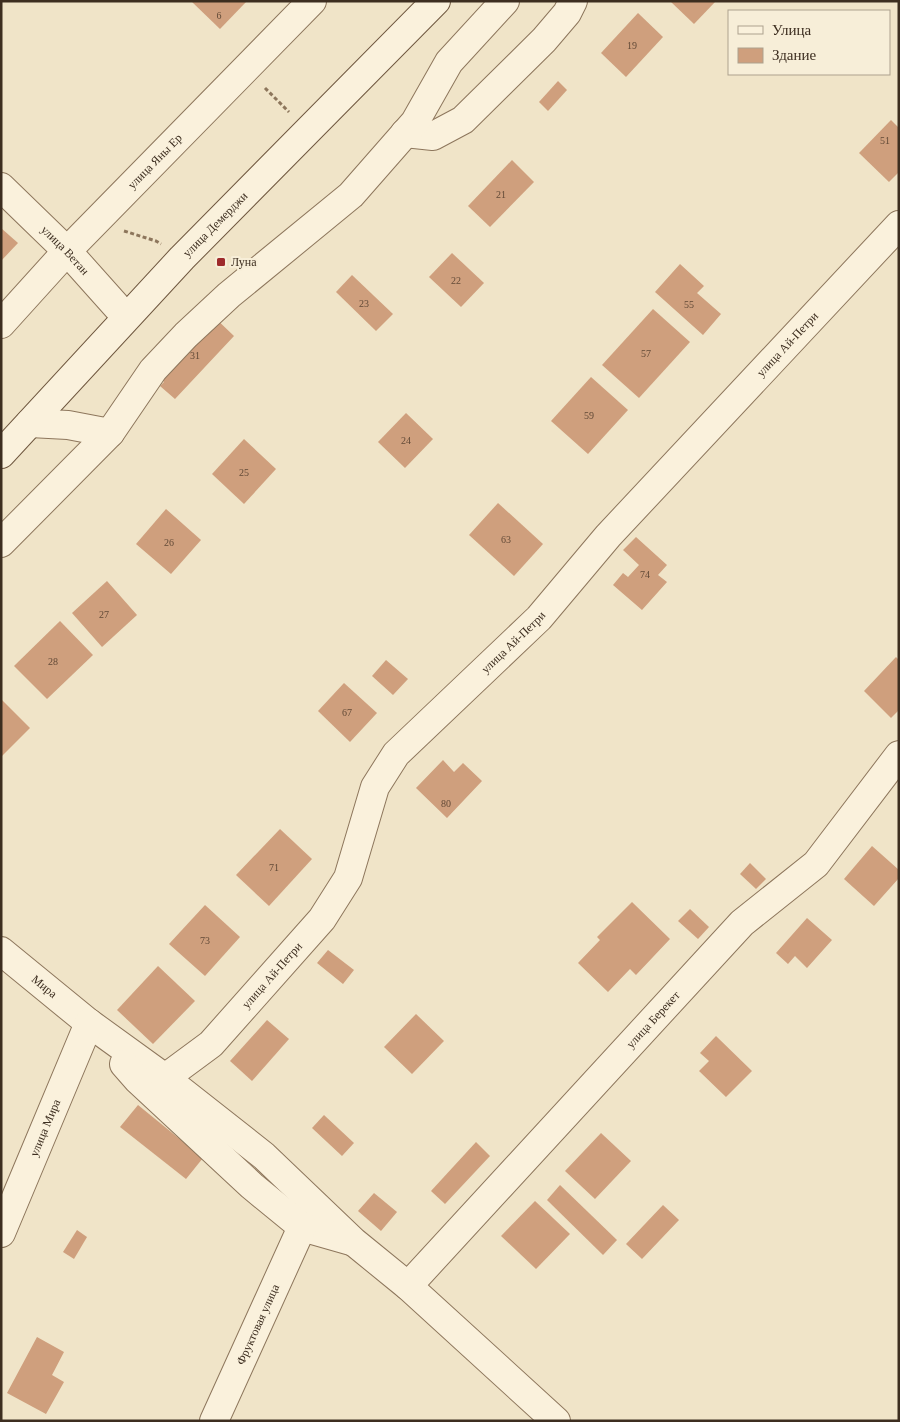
<svg xmlns="http://www.w3.org/2000/svg" width="900" height="1422" viewBox="0 0 900 1422" font-family="'Times New Roman',serif">
	<rect width="100%" height="100%" fill="#f0e4c8"/>
	<!-- building -->
	<g fill="#cf9f7d">
		<polygon points="191,1 247,1 220,29"/>
		<polygon points="670,1 716,1 694,24"/>
		<polygon points="638,13 663,37 626,77 601,53"/>
		<polygon points="558,81 567,90 548,111 539,102"/>
		<polygon points="891,120 899,128 899,172 889,182 859,153"/>
		<polygon points="512,160 534,182 490,227 468,206"/>
		<polygon points="1,228 18,243 1,261"/>
		<polygon points="452,253 484,283 461,307 429,277"/>
		<polygon points="680,264 704,286 697,293 721,314 703,335 655,292"/>
		<polygon points="352,275 393,314 376,331 336,292"/>
		<polygon points="653,309 690,342 639,398 602,365"/>
		<polygon points="211,314 234,336 175,399 160,386 164,382 156,374"/>
		<polygon points="591,377 628,410 588,454 551,421"/>
		<polygon points="406,413 433,439 405,468 378,442"/>
		<polygon points="244,439 276,469 244,504 212,474"/>
		<polygon points="498,503 543,544 514,576 469,535"/>
		<polygon points="166,509 201,540 171,574 136,544"/>
		<polygon points="636,537 667,565 658,575 667,582 642,610 613,585 623,573 628,577 639,565 623,550"/>
		<polygon points="107,581 137,615 102,647 72,613"/>
		<polygon points="60,621 93,655 47,699 14,666"/>
		<polygon points="896,657 899,660 899,710 891,718 864,691"/>
		<polygon points="386,660 408,679 393,695 372,676"/>
		<polygon points="344,683 377,713 350,742 318,711"/>
		<polygon points="1,699 30,728 1,757"/>
		<polygon points="443,760 454,772 463,763 482,781 447,818 416,788"/>
		<polygon points="280,829 312,859 269,906 236,875"/>
		<polygon points="872,846 899,870 899,878 874,906 844,879"/>
		<polygon points="750,863 766,879 756,889 740,874"/>
		<polygon points="632,902 670,939 636,975 630,969 608,992 578,963 600,940 597,937"/>
		<polygon points="205,905 240,937 205,976 169,944"/>
		<polygon points="690,909 709,927 698,939 678,921"/>
		<polygon points="807,918 832,940 807,968 795,956 788,964 776,953"/>
		<polygon points="328,950 354,970 343,984 317,963"/>
		<polygon points="158,966 195,1001 153,1044 117,1010"/>
		<polygon points="416,1014 444,1041 412,1074 384,1047"/>
		<polygon points="267,1020 289,1039 252,1081 230,1061"/>
		<polygon points="716,1036 752,1071 726,1097 699,1071 709,1061 700,1053"/>
		<polygon points="138,1105 203,1158 186,1179 120,1127"/>
		<polygon points="324,1115 354,1143 342,1156 312,1128"/>
		<polygon points="601,1133 631,1161 595,1199 565,1171"/>
		<polygon points="476,1142 490,1156 445,1204 431,1191"/>
		<polygon points="560,1185 617,1240 603,1255 547,1200"/>
		<polygon points="374,1193 397,1212 381,1231 358,1211"/>
		<polygon points="535,1201 570,1234 536,1269 501,1236"/>
		<polygon points="663,1205 679,1220 642,1259 626,1244"/>
		<polygon points="77,1230 87,1237 74,1259 63,1252"/>
		<polygon points="37,1337 64,1352 52,1375 64,1382 46,1414 7,1393"/>
	</g>
	<g fill="none" stroke-linecap="round" stroke-linejoin="round">
		<!-- street casing -->
		<g stroke="#8d765c" stroke-width="30">
			<g id="street">
				<polyline points="405,133 433,136 463,120 544,40 567,13 573,1"/>
				<path id="s1" d="M1,187L67,251L126,317"/>
				<path id="s2" d="M1,324L67,251L312,1"/>
				<polyline points="30,423 68,425 110,433"/>
				<polyline points="1,543 110,433 153,370 186,335 229,295 351,195 415,122 449,62 505,1"/>
				<path id="s3" d="M1,951L89,1023L165,1078L264,1156L354,1242L408,1286L556,1421"/>
				<polyline points="124,1064 138,1080 252,1186 302,1227 351,1241"/>
				<path id="s4" d="M165,1078L211,1044L322,919L348,878L375,787L396,754L539,618L608,536L899,225"/>
				<path id="s5" d="M1,1233L89,1023"/>
				<path id="s6" d="M408,1286L742,923L816,864L899,755"/>
				<path id="s7" d="M214,1421L302,1227"/>
			</g>
		</g>
		<!-- secondary casing -->
		<g stroke="#6f573f" stroke-width="30">
			<g id="secondary">
				<path id="s8" d="M1,454L182,258L436,1"/>
			</g>
		</g>
		<!-- path -->
		<g stroke="#8d765c" stroke-width="3" stroke-dasharray="4 2.5" stroke-linecap="butt">
			<polyline points="265,88 289,112"/>
			<polyline points="124,231 156,241 161,244"/>
		</g>
		<!-- street -->
		<use href="#street" stroke="#faf1dc" stroke-width="28"/>
		<!-- secondary -->
		<use href="#secondary" stroke="#faf1dc" stroke-width="28"/>
	</g>
	<!-- markers -->
	<rect fill="#9e2a2b" stroke="#f7eed8" stroke-width="2" x="216" y="257" width="10" height="10" rx="2.5"/>
	<g text-anchor="middle" stroke-width="4" stroke-linejoin="round" paint-order="stroke">
		<!-- number labels -->
		<g font-size="10" fill="#624a37">
			<text x="219" y="19">6</text>
			<text x="632" y="49">19</text>
			<text x="885" y="144">51</text>
			<text x="501" y="198">21</text>
			<text x="456" y="284">22</text>
			<text x="364" y="307">23</text>
			<text x="689" y="308">55</text>
			<text x="646" y="357">57</text>
			<text x="195" y="359">31</text>
			<text x="589" y="419">59</text>
			<text x="406" y="444">24</text>
			<text x="244" y="476">25</text>
			<text x="506" y="543">63</text>
			<text x="169" y="546">26</text>
			<text x="645" y="578">74</text>
			<text x="104" y="618">27</text>
			<text x="53" y="665">28</text>
			<text x="347" y="716">67</text>
			<text x="446" y="807">80</text>
			<text x="274" y="871">71</text>
			<text x="205" y="944">73</text>
		</g>
		<!-- street labels -->
		<g font-size="12" fill="#3d2e20" stroke="#f7eed8">
			<text dy="4" stroke="none"><textPath href="#s2" startOffset="224">улица Яны Ер</textPath></text>
			<text dy="4" stroke="none"><textPath href="#s8" startOffset="314">улица Демерджи</textPath></text>
			<text dy="4" stroke="none"><textPath href="#s1" startOffset="90">улица Ветан</textPath></text>
			<text dy="4" stroke="none"><textPath href="#s4" startOffset="974">улица Ай-Петри</textPath></text>
			<text dy="4" stroke="none"><textPath href="#s4" startOffset="569">улица Ай-Петри</textPath></text>
			<text dy="4" stroke="none"><textPath href="#s4" startOffset="149">улица Ай-Петри</textPath></text>
			<text dy="4" stroke="none"><textPath href="#s3" startOffset="56">Мира</textPath></text>
			<text dy="4" stroke="none"><textPath href="#s6" startOffset="362">улица Берекет</textPath></text>
			<text dy="4" stroke="none"><textPath href="#s5" startOffset="114">улица Мира</textPath></text>
			<text dy="4" stroke="none"><textPath href="#s7" startOffset="106">Фруктовая улица</textPath></text>
		</g>
		<!-- poi labels -->
		<g font-size="12" fill="#3d2e20" stroke="#f7eed8" text-anchor="start">
			<text x="231" y="266">Луна</text>
		</g>
	</g>
	<!-- border -->
	<rect width="900" height="1422" fill="none" stroke="#3d2e20" stroke-width="5"/>
	<!-- legend -->
	<rect x="728" y="10" width="162" height="65" fill="#f7eed8" stroke="#ada18e"/>
	<rect x="738" y="26" width="25" height="8" fill="#faf1dc" stroke="#ada18e"/>
	<text x="772" y="35" font-size="15" fill="#3d2e20">Улица</text>
	<rect x="738" y="48" width="25" height="15" fill="#cf9f7d" stroke="#ada18e"/>
	<text x="772" y="60" font-size="15" fill="#3d2e20">Здание</text>
</svg>
